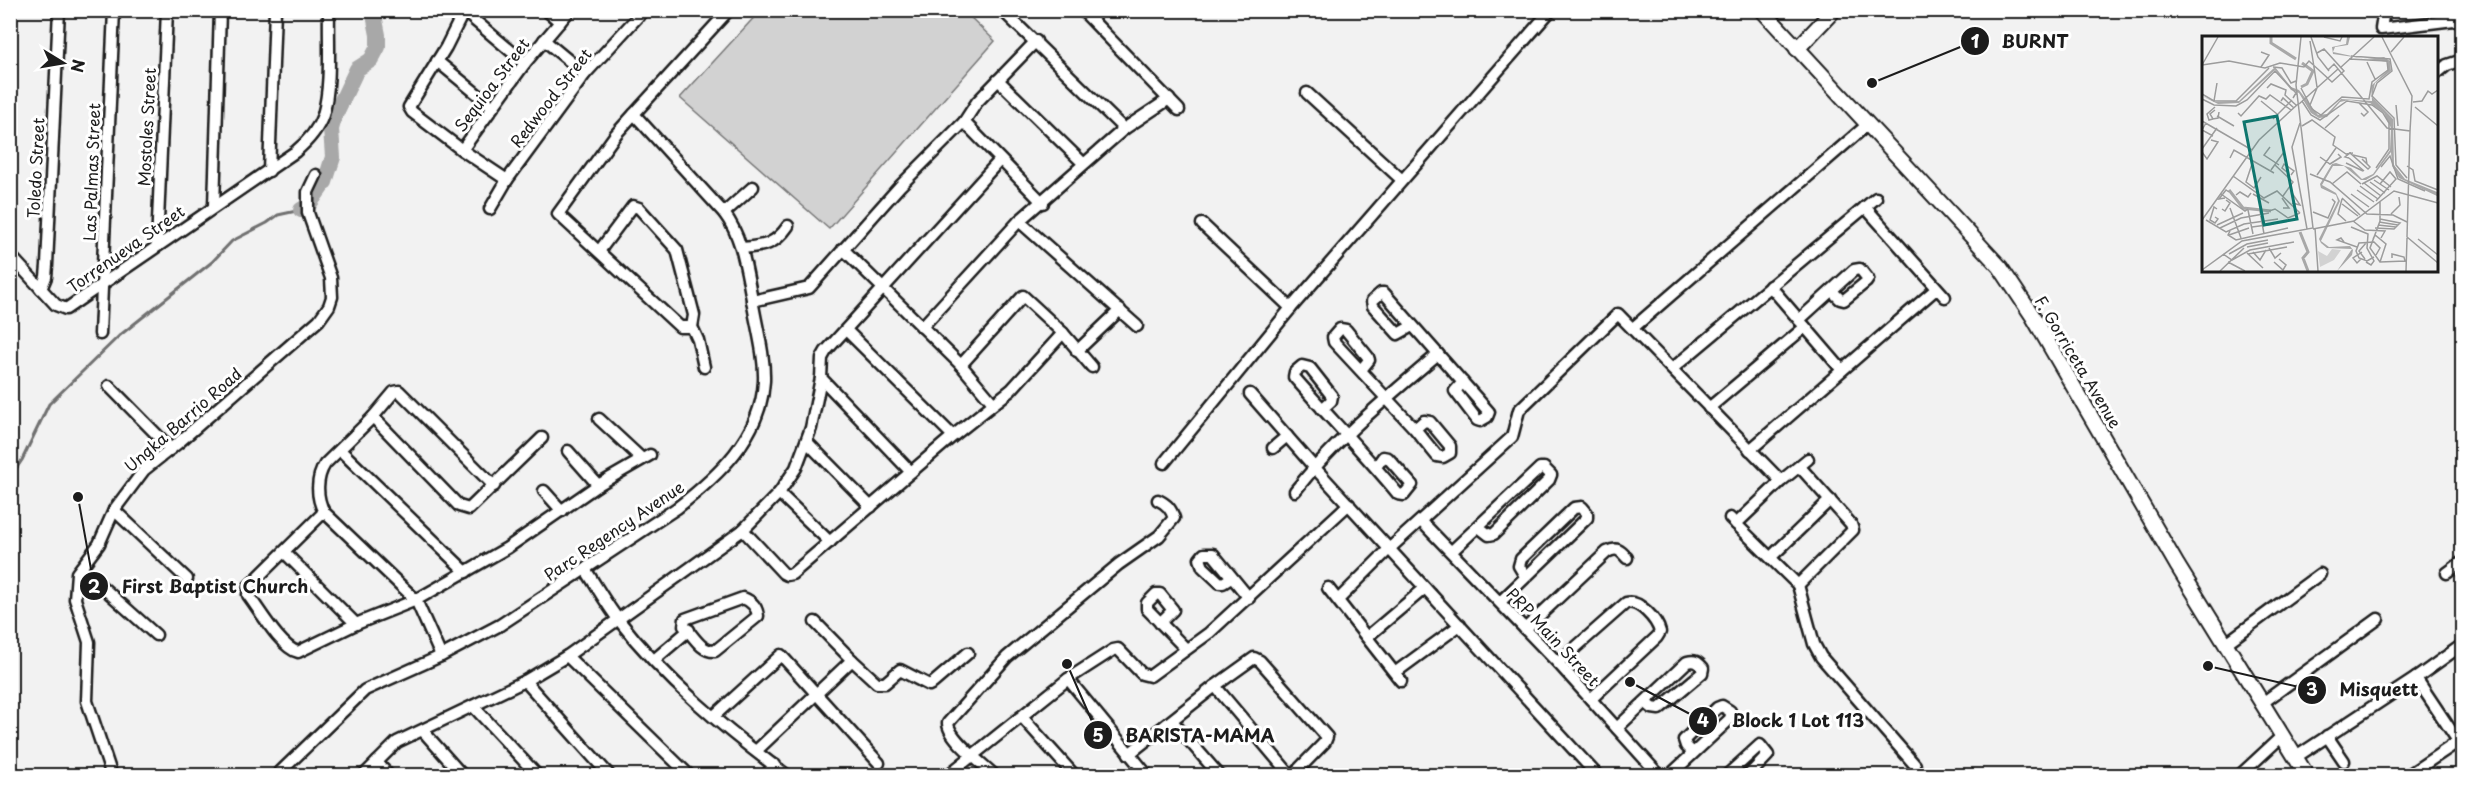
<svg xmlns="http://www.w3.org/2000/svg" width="2473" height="786" viewBox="0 0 2473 786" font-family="'Playpen Sans',sans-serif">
	<rect width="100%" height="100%" fill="#f2f2f2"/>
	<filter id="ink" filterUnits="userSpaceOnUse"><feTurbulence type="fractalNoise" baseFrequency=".0167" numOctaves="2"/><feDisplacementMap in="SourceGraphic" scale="12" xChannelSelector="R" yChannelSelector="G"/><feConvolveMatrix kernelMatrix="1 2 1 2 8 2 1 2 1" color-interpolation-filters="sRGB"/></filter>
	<g filter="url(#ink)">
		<!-- green -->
		<polygon fill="#d2d2d2" stroke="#777" stroke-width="1.5" points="760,11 964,11 995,41 829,229 680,98"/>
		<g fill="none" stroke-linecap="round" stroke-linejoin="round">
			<!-- stream -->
			<polyline stroke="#707070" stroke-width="3" points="10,478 22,460 49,404 119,336 212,262 232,241 267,223 278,215 301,210"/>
			<!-- river -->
			<polyline stroke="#a8a8a8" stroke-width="16" points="301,210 308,206 325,182 333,157 331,129 335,115 357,69 371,60 378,47 378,35 373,10"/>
			<!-- minor casing -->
			<g stroke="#1c1c1c" stroke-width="15">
				<g id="minor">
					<polyline points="546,10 560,22"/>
					<polyline points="1002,10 1124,129"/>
					<polyline points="1082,10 1179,110"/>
					<polyline points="2384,10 2381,29 2462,19"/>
					<polyline points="544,40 585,74"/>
					<polyline points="437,61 493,107"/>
					<polyline points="2436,74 2447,65 2462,60"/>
					<polyline points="998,80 1083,163"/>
					<polyline points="1307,93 1402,180"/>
					<polyline points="634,114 616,134 558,214 680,327 692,327"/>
					<polyline points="964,122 1043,203"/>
					<polyline points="462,150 525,63 570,10"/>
					<polyline points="269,171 275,10"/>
					<polyline points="507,180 462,150 412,112 409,107 446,47 463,13 466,13 525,63"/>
					<polyline points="214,206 220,10"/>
					<polyline points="1865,207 1945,297"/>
					<polyline points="490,209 507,180 585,74 644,10"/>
					<polyline points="724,213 753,187"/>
					<polyline points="1019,221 1137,326"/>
					<polyline points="1202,224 1291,308"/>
					<polyline points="157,245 167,10"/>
					<path d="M742,248C764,246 775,245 788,226"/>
					<polyline points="843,249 961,365 993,403"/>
					<polyline points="600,250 633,206 639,208 677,250 694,315 692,327 698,340 704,367"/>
					<path d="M10,255L56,305L66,309L295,152C307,142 318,130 323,115C332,84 328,42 329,10"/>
					<polyline points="1770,286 1842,370"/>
					<polyline points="41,289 46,277 47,265 59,10"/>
					<polyline points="752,301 809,288 900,186 964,122 977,102 1036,41"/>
					<polyline points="1799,320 1854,270 1860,269 1868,279 1866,282 1844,300 1840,299 1832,291"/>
					<polyline points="1412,326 1398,334 1373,306 1372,301 1381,293 1384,293 1489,412 1487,417 1480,421 1477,420 1455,391 1463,382"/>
					<polyline points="922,327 1019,221 1124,129 1169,99"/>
					<polyline points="1633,328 1867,125"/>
					<polyline points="846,330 953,436"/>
					<polyline points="100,334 114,10"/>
					<polyline points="1077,351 1120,310"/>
					<polyline points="961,365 1023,296 1063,333 1092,367"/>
					<polyline points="1672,369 1876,198"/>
					<polyline points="1361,370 1369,360 1368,357 1346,330 1340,329 1333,337 1334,342 1415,429 1437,456 1443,457 1450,453 1450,446 1430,422 1424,421 1415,429"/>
					<polyline points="821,378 911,472"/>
					<polyline points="109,386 171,449"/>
					<polyline points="1250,394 1314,467 1598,776"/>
					<polyline points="1709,408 1805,327"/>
					<path d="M1322,409L1331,401L1332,396L1310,368L1302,366L1295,372L1294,377C1328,416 1365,454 1398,494L1404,495L1412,485L1388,458L1383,457L1376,467"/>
					<polyline points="373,417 459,506 469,509 542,438"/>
					<polyline points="599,419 642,459"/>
					<polyline points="807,442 871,507"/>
					<polyline points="1273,448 1287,436"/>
					<polyline points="340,450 466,572"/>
					<polyline points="1750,450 1936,289"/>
					<polyline points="568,451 598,485"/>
					<polyline points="1164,463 1291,308 1551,10"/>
					<polyline points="544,491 562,511"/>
					<path d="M1295,491C1336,439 1388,397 1438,354"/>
					<polyline points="779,493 830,542"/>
					<polyline points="114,510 187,579"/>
					<path d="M324,512L249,586L248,595C259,609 281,648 298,652L356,624L416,600L507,548L598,485L650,455"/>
					<polyline points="1730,518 1798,585 1814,644 1821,657 1915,765"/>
					<polyline points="1422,522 1558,663 1660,776"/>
					<polyline points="1736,524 1781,481 1808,459"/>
					<polyline points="743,530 783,573 787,575 792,574 953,436 1011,390 1063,333"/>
					<polyline points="1452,551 1540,468 1544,468 1551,475 1549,480 1494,534 1489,535 1480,528"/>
					<polyline points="284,552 356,624"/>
					<polyline points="1771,557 1830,500"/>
					<polyline points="81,568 156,635"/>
					<path d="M585,569C596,585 606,604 618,619C665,680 727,731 788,776"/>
					<polyline points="2447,573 2462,562"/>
					<polyline points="1231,578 1223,583 1220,583 1203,567 1200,559 1204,554 1213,554 1249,598"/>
					<polyline points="1798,585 1853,530 1851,524 1800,467"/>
					<polyline points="1328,588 1401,681"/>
					<path d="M743,598C751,601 757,607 758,616L715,651C701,652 693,635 684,626L685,619Z"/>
					<polyline points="1338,600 1389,549 1512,437 1519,410 1618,314 1781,481"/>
					<polyline points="1500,602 1587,518 1587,513 1582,507 1574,508 1521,559 1519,566 1525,576"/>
					<polyline points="815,622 852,660"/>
					<polyline points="1160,623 1173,610 1160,594 1156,594 1147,603 1147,609 1186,649"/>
					<path d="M1525,629L1607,552C1617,547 1620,550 1627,558"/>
					<polyline points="1367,637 1425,588"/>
					<polyline points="2225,644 2320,574"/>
					<path d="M441,656L416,600L324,512C316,497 316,478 325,464L373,417L394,392L399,391L494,486"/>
					<polyline points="567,656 690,776"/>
					<polyline points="654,660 689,630"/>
					<path d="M1558,663L1626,603C1639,599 1657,620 1660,632L1657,637L1591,699"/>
					<polyline points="1396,672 1460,625"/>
					<polyline points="2416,678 2462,747"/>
					<polyline points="1068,679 1148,776"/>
					<polyline points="525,681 610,776"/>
					<polyline points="1215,686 1291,776"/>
					<polyline points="2261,704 2378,619"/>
					<polyline points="473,706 538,776"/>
					<polyline points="714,716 781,655 879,763"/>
					<polyline points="1022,717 1075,776"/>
					<polyline points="1172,721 1220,776"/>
					<path d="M1617,728L1687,662C1695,660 1698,662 1703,668L1702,673L1659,709L1652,708L1646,703"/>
					<polyline points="423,731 463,776"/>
					<polyline points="2327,736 2344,761"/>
					<polyline points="756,751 852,660 877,683 885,683 900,670 929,685 933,683 968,653"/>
					<polyline points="1129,754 1215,686 1254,658 1260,661 1327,737 1325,742 1292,776"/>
					<polyline points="2296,757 2416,678 2462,645"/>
					<polyline points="377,762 389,776"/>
					<polyline points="112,776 87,701 89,642 75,599 77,573 99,544 114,510 144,470 178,443 319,320 329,306 332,297 331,278 308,213 308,192 316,175"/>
					<path d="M276,776L365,690L441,656L500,625L677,508C718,476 761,437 764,381C765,354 756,325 752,299C746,270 743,238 724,213L634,114L729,10"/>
					<polyline points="363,776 397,742 525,681 567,656 743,530 779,493 796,468 811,428 821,378 822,358 826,351 1000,160"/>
					<polyline points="765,776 775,765"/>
					<polyline points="947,776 1068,679 1113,650 1118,649 1142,674 1150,676 1209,633 1349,504"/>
					<path d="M995,776C983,764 948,738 948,723L1007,657L1119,564L1159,536L1174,518C1171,509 1167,504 1158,500"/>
					<polyline points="1669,776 1730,719 1731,715 1730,711 1722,706 1717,708 1684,740 1686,746 1692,752"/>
					<polyline points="1726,776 1760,745 1768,755 1748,776"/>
					<polyline points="2239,776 2281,737"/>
					<polyline points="2407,776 2462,739"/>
				</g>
			</g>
			<!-- major casing -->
			<g stroke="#1c1c1c" stroke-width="18">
				<g id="major">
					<polyline points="1762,10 2000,267 2032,315 2177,565 2307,776"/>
					<polyline points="1797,49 1834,10"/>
				</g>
			</g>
			<!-- minor -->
			<use href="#minor" stroke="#fff" stroke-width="10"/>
			<!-- major -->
			<use href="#major" stroke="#fff" stroke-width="14"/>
		</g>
	</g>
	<g text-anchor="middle" stroke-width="6" stroke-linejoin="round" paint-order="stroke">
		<!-- street labels -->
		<g font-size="16" fill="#1c1c1c" stroke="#fff">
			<text transform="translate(492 85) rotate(-53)" y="6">Sequioa Street</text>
			<text transform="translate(551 98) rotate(-52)" y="6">Redwood Street</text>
			<text transform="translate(147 127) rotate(-87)" y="6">Mostoles Street</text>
			<text transform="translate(36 168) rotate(-87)" y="6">Toledo Street</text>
			<text transform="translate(92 172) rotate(-88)" y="6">Las Palmas Street</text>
			<text transform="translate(126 249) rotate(-35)" y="6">Torrenueva Street</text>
			<text transform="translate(2078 362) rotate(59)" y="6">F. Gorriceta Avenue</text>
			<text transform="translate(183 420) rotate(-41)" y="6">Ungka Barrio Road</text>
			<text transform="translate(614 531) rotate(-34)" y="6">Parc Regency Avenue</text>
			<text transform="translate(1553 637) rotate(47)" y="6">PRP Main Street</text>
		</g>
	</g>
	<!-- overview -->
	<g transform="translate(2202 36)">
		<rect width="236" height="236" fill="#f2f2f2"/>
		<path d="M130,213L139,214L132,224L118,231L116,215L125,220Z" fill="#d2d2d2"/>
		<path d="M145,1H148L146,9L133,11L131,16L164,23L182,21L188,25L189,35L173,47L170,61L191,83L192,129L203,143L235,156V160L197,142L190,130L189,116L172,139L164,144H159L142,130H131L120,149L134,157L138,165L119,205L127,211L148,210L151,214L150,219L135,235L150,213L125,212L119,207L117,203L136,165L134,159L119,152L118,148L130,128L134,127L149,132L160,143L171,138L188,114L189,92L182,77L168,67L147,64L138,66L125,81L117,82L109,77L97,57L89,54L73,34L37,67L16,68L0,60L14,66L37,65L73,31L89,51L97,54L116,79L125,78L139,63L170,65L169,50L186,34V26L131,18L130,11L144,8Z" fill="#a8a8a8"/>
		<path fill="none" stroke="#a8a8a8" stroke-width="3" d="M69,1V7L94,23M99,51L105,48L111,35L100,27M27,154L41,172L69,175M98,196L106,216L101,222L106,235"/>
		<path fill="none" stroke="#9c9c9c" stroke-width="1.5" d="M109,1L116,21L127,35M122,1L138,5L140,1M180,1L210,60L208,95M108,5L115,51M59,16L67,19L59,31M189,16L202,1M149,20L188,23L190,35L175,47L170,60L192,82L194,129L205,142M165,26L173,43M0,29L27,25L63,32L78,27L102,31L107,25L130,46L142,35L122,13L115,17M0,29L16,1M71,31L80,32L89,47L94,45M138,32L172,1M126,34L132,28L185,92L208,95L205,201L236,227M65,52L69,48L84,54L83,59L94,69M99,52L110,73L119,79L140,61L167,63L170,46L186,34L185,25L147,23M0,58L12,65H34L67,32M0,63L12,69L34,70L45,64L73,35L94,57L91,62M12,65L15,47M59,65L75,78M79,65L81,62L92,72M100,65L109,79L118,84L145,65L170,69L181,77L187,87V113L174,132M211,66L220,65L226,55L230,58L236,54M157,67L166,76L162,80L159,77M97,68L136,33M108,69L115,52M194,69L196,90M213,71L236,90M13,74L8,78L11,83L16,82L17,76M36,77L39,80L57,60L64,63L68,59L89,74M15,80L32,90M11,83L7,84L5,78L13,71M71,83L90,64M0,85L50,114M4,87L0,94L11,100M98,87L90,111L105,193M100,90L110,84L133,101L131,109L144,118L151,117M123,92L137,79M68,111L62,119L77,129M0,113L15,92M0,116L5,123L16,106L9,104M151,119L164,122L165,128M118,121L128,128L139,121L136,118M28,122L32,114L72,137M147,122L143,121L148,117L166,133L168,131L160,123M147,122L162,135M144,127L161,135M50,128L44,146L52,152L59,141M73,129L91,146L81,160M205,130L211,134L213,145L236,154M179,131L188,120L196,143L223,155M69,134L82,116M85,136L80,132L82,128L92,135L89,139M108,138L128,146L165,178L191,179L205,186M115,139L134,112M31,140L62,162L75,155L98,177M172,144L187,154M168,146L183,157M162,147L179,160M130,148L145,136L159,148M160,148L175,140L189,151M158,150L176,163M155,154L172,166M19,158L43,175L46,173M51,158L67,167M149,158L167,171M34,159L38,156L46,161L49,157M23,162L17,163L24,154L27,156M80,162L87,172H81M140,162L158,179M140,163L136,178L144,185M174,165L194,143L188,136L178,148M178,165V185L168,212L178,226L203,225L202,221L190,218V222M90,167L98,169L90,157M140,168L156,180M28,172L39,202M20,173L23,175L28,167L24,164M46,174L51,198M58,175L62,198M67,175L73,173L86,182L98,177M111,176L126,182L133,166L130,163M189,178L198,169L197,161M13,181L16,183L13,187L8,184L12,171L15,173M0,184L57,104L96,68M4,184L24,196L42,188L76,183M151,185L163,194L183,195L179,202M177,186L196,189M15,189L41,177M176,189L194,191M50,191L72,188M149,191L166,198L165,212L172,225L169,229L164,226M18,192L39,182L67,177M113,192L116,235M173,192L192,193L198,187L178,183M111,193L152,185L192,155L236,167M28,195L26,199L34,204L86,192M27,199L47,192M171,203L173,199L184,208L178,226M216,203L236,219M142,206L139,202L135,204L155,211M45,211L66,207M67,212L73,222L79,217M51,216L58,224L64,214M45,217L61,232M21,218L30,224L48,214L92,206M27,218L45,208L66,204M46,218L85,211M172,221L165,225L157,222L154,215L157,207L172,206L178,212L174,219M159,223L155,227L151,222L160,216M163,223L157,215L164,207M26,226L43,235M72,226L81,234L84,229L77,223M0,234L40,205L111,192L94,49L99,1M18,235L42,212M204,235L205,202"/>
		<path fill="#0f766e" fill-opacity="0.15" stroke="#0f766e" stroke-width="3" d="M75,80L95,183L62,189L42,86Z"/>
		<rect width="236" height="236" fill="none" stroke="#1c1c1c" stroke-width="3"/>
	</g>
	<!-- callouts -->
	<path fill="none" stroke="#1c1c1c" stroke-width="2" d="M1872 83L1975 41M78 497L94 586M2208 666L2312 690M1630 682L1703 721M1067 664L1098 735"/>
	<g fill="#1c1c1c" stroke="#fff" stroke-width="2">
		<circle cx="1872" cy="83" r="6"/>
		<circle cx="78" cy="497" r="6"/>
		<circle cx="2208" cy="666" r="6"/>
		<circle cx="1630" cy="682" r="6"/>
		<circle cx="1067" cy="664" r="6"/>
		<circle cx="1975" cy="41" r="15"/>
		<circle cx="94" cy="586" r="15"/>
		<circle cx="2312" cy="690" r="15"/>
		<circle cx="1703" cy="721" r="15"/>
		<circle cx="1098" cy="735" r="15"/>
	</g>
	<g font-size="18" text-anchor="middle" font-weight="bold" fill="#fff">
		<text x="1975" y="48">1</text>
		<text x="94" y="593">2</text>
		<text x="2312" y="696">3</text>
		<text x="1703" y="727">4</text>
		<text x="1098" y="742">5</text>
	</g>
	<g font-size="18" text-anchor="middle" font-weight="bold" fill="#1c1c1c" stroke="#fff" stroke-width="6" stroke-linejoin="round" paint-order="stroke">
		<text x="2035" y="48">BURNT</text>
		<text x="215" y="593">First Baptist Church</text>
		<text x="2379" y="696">Misquett</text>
		<text x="1798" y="727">Block 1 Lot 113</text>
		<text x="1200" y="742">BARISTA-MAMA</text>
	</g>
	<!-- margin -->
	<rect width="2473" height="786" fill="none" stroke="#fff" stroke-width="36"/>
	<rect x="18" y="18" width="2437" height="750" fill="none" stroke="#1c1c1c" stroke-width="2" filter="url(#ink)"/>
	<!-- north arrow -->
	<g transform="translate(63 63) rotate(101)" stroke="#ffffff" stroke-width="4.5" paint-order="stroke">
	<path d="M0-4.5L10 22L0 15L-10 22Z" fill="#1c1c1c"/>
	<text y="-9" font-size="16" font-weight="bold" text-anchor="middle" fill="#1c1c1c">N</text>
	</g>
</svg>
